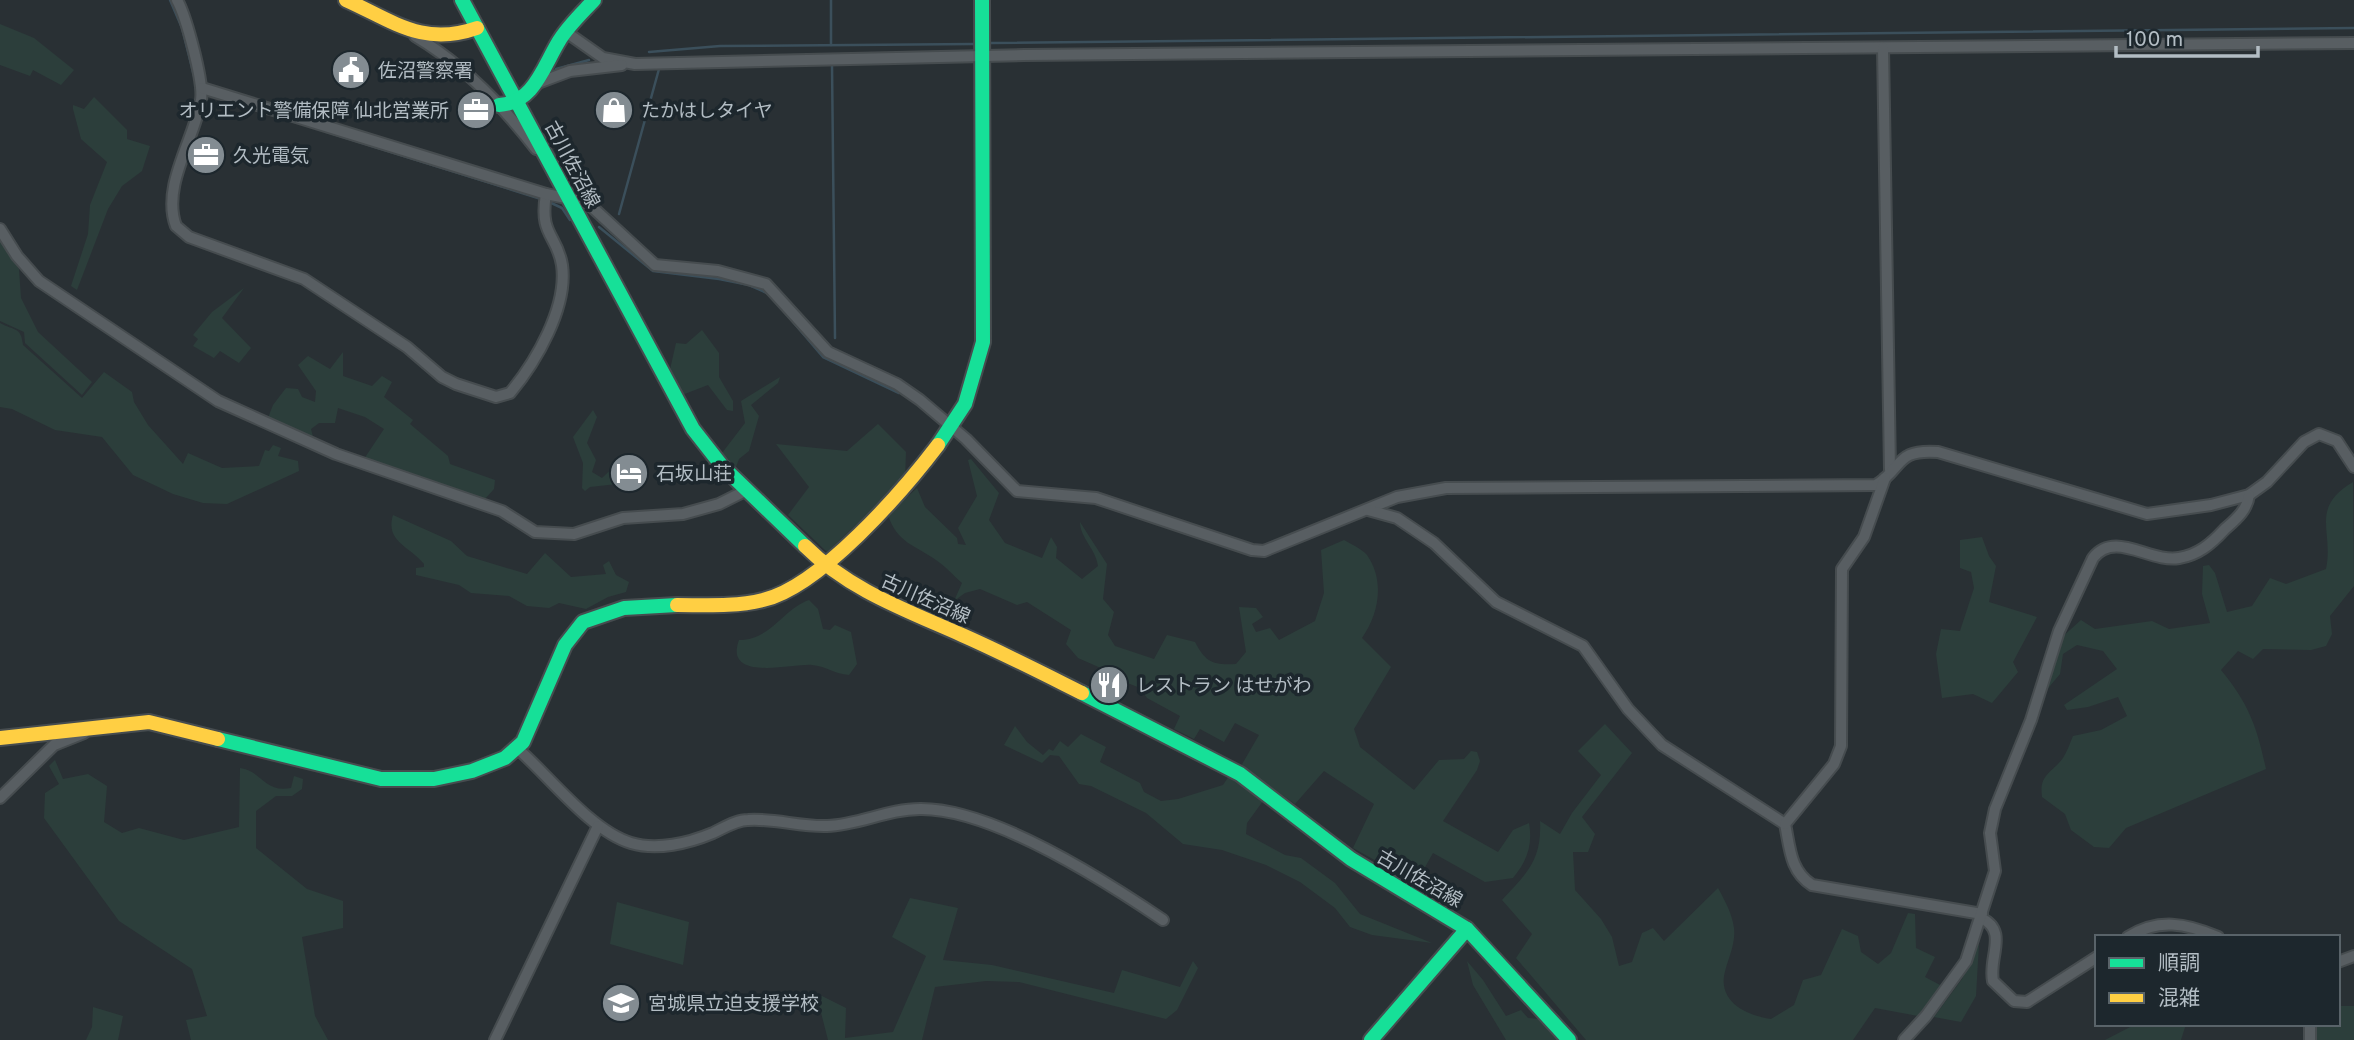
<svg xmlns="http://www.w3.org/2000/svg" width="2354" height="1040" viewBox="0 0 2354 1040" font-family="Overpass,'Noto Sans JP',sans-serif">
	<rect width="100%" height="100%" fill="#293034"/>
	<!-- green -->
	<g fill="#2c3e3b">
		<polygon points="0,24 34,38 74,70 61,85 33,70 30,76 0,65"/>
		<polygon points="94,97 127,130 127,139 150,146 142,171 122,186 108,209 77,290 71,286 88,234 90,205 107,162 81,139 73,109 73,105 84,109"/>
		<polygon points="0,241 19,269 21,298 38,332 92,382 82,395 25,343 24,332 0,321"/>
		<polygon points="244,288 222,318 251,348 239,363 220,351 214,358 193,346 198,339 193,335 212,312"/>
		<path d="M0,323C14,331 21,326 23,345L82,398L104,372L132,392L134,402L148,425L183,464L188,453L222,468L259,466L265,450L269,451L273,445L281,448L278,456L298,461L299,471L227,504L203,503L173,494L133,475L102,437L55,430L12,409L0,407Z"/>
		<polygon points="702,330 719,353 719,377 733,401 733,411 727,410 708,385 682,395 669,374 676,343 686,344"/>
		<polygon points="343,352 343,376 372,386 382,376 392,382 384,397 413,420 410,424 448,456 450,464 495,480 494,489 484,500 364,459 384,429 365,417 338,408 335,423 319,423 311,429 313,437 268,418 273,405 286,388 298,389 302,397 315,402 316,391 298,365 308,356 330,369"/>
		<polygon points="780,377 778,383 751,405 759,416 749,451 739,459 736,467 722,453 745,423 741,401"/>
		<polygon points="593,410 597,417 587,443 596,460 592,472 602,478 620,461 623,468 617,484 590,487 585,491 582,488 583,463 573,437"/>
		<polygon points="878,424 906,452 905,479 827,552 788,515 809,487 776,444 847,451"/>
		<path d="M971,459L999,493L989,520L1005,543L1042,558L1051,537L1057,547L1056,558L1082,579L1098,566C1096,549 1080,538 1080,522L1107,564L1103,599L1114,612L1108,635L1115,646L1154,659L1167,635L1195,642C1206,663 1213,665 1236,664L1246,652L1239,607L1256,608L1263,617L1252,624L1256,632L1270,628L1279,640L1315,621L1324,593L1321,550L1344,540C1351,544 1362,549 1367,555C1385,581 1379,614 1362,638L1391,667L1354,729L1360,747L1414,790L1439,760L1464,759L1471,751L1477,752L1480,761L1477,770L1443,821L1498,852L1513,830L1529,823C1533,845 1527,861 1513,878L1485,882L1433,853L1416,883L1353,848L1374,804L1324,771L1295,804L1241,766L1259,735L1235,723L1224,742L1200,729L1194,739L1174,729L1180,716L1147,698L1140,688L1125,682L1120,684L1102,674L1103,669L1078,658L1066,644L1071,630L1027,602L1017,605L980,589L965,593L954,601L962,583C953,575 945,566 936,560C915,545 897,543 888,515L917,488L925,507L957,538L958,544L966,545L958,528L977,496L968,460Z"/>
		<path d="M2353,482L2354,586L2330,616L2332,634L2326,646L2311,650L2263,649L2253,659L2238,651L2221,670C2249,704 2257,727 2266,769L2126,828L2109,848L2094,847L2071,830L2065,814L2042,797C2039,774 2051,774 2063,758C2067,752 2070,743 2073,736L2101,730L2127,716L2118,697L2088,707L2067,710L2064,705L2117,669L2103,651L2077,645L2063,654L2060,674L2045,692L2061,638L2081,620L2095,629L2152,621L2169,629L2210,623L2202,594L2203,566L2209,565L2215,573L2227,612L2252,606L2270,578L2286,584L2326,569C2334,531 2309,508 2353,482Z"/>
		<path d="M393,515L451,541L467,556L527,574L545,553L571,577L606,574L603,565L609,561L616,575L629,582L626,592L608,597L586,609L559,603L549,608L527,606L509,596L471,593L459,585L416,575V568L424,567V564C410,546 385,542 393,515Z"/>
		<polygon points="1982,537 1989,556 1996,566 1989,602 2037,617 2013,662 2018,672 1992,703 1973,694 1942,698 1936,654 1941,629 1960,631 1974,588 1971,572 1960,568 1960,540"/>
		<path d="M809,600L818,609L823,629L830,630L835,625L851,632L857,664L849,675C835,674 825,666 812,665C795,663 723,683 739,640C771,640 783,609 809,600Z"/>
		<path d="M1605,724L1632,753L1582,817L1595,834L1588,852H1573L1575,890L1601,919L1612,937L1619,966L1632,962L1642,933L1653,928L1664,941L1718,888C1725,901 1732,913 1734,928C1736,945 1727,960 1724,976C1720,1004 1749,1016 1771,1019L1794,1005L1803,980L1821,975L1842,929L1858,936L1861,952L1878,964L1891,953L1908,913L1915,914L1916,948L1935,957L1925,977L1942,986L1918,1016L1875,1008L1853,1040H1586L1516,958L1532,934L1502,900C1527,873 1542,860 1540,821L1560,834L1572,813L1601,775L1578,751Z"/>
		<polygon points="1015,726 1027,742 1043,755 1049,749 1053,751 1060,741 1068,747 1081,734 1106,747 1100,762 1140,783 1144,792 1161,801 1178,799 1223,785 1229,776 1263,801 1247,823 1246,834 1285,855 1301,858 1335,883 1360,914 1432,943 1372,935 1350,927 1335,908 1300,882 1266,865 1222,850 1183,844 1146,813 1091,786 1079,784 1059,756 1050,755 1042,763 1004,745"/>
		<path d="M55,760L63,779L88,774L107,786L104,822L122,833L139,828L184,840L239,827L240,768C262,771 264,793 291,788L294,776L303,779L302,789L292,796H276L256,811V848L307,889L343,901V928L302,937L315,1016L328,1040H191L186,1020L207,1016L192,969L119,921L44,818L45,793L59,784L49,766Z"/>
		<polygon points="910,898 958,908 943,960 992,965 1114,993 1122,970 1180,987 1193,961 1198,968 1177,1010 1166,1019 1019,982 986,981 935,987 922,1040 828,1040 816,993 846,1008 845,1038 893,1032 926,956 892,937"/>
		<polygon points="617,902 689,922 683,965 610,944"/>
		<polygon points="1979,944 1976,996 1961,1022 1934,1017 1962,979"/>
		<polygon points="1467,961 1483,980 1506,1016 1521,1010 1528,1018 1540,1019 1558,1040 1506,1040 1473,985"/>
		<polygon points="2338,1006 2354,1006 2354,1040 2317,1040 2316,1024 2338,1024"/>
		<polygon points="93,1007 123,1016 118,1040 86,1040 92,1027"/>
		<polygon points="2136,1024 2186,1024 2181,1040 2105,1040"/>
	</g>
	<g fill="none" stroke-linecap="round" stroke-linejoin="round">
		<!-- stream -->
		<g stroke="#3b4f5b" stroke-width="2.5">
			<polyline points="170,0 182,28 196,84"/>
			<polyline points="831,0 831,45"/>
			<polyline points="991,43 2354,28"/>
			<polyline points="649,52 720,46 974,44"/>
			<polyline points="832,65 835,338"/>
			<polyline points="556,69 589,60"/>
			<polyline points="327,132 541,199"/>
			<polyline points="547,201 562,208 570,220"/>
			<polyline points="619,214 659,69"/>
			<polyline points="599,227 653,271 719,279 749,285 769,294"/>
			<polyline points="782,309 823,357 899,393"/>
		</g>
		<!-- street casing -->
		<g stroke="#464c4f" stroke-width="14">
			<g id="street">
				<path d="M177,0C186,16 204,82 201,100C195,138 161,186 176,226L189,237L304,279L407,347L442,377L456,384L496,397L510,393C536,362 568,307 562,265C557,234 539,236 546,194"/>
				<polyline points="566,32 603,58 635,64 1024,55 2354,43"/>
				<path d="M415,36C462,64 503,106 536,149"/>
				<polyline points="1883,48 1890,470"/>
				<polyline points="538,83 570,71 622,65"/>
				<path d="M202,88L546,194L581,201L592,207L655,265L718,271L766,284L828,352L897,384L920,400L966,439L1017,491L1096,498L1252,550L1264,551L1397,497L1446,488L1876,485C1904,467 1895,449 1938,452L2147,514L2211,505L2249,495L2267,482L2304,442L2319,434L2337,441L2354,467"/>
				<polyline points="0,229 17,256 39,281 218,401 336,454 502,511 535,532 574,534 623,518 683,514 719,504 747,490"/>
				<path d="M1368,510L1397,518L1434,543L1496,602L1583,646L1628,709L1662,745L1785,824C1790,848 1790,871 1812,885L1982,914"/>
				<path d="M518,749C550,777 591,831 631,843C657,851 689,843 713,833C724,828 736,820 748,820C774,818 800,827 827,826C859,825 888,809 920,809C992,808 1104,880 1163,920"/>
				<polyline points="0,798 54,745 84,733"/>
				<polyline points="1785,824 1834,764 1841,746 1842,569 1864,537 1885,478"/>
				<path d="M1981,918C2009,931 1988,957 1993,981L2014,1001L2027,1002L2097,957"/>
				<path d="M2128,937C2158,918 2186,923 2218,937"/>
				<polyline points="2338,962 2354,956"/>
				<polyline points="2310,1024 2310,1040"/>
				<polyline points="495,1040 598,826"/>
				<path d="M1904,1040L1926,1016L1966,961L1995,871L1990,833L1995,809L2031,720L2059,631L2093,558C2115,530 2150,563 2179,558C2198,555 2211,544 2224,530C2235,520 2247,511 2249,495"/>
			</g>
		</g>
		<!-- fast casing -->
		<g stroke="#464c4f" stroke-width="18">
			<g id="fast">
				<polyline points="462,0 693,429 722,466 805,546"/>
				<path d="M499,105C534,103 543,67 559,41C568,26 582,13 594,0"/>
				<polyline points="938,445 965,404 983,342 982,0"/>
				<polyline points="1082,693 1240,774 1351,859 1467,929 1569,1040"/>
				<polyline points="218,739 381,779 434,779 472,771 505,758 523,742 565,645 583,622 624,608 677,605"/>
				<polyline points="1371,1040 1467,929"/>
			</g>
		</g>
		<!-- slow casing -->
		<g stroke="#464c4f" stroke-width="18">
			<g id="slow">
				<path d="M346,0C393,21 423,47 477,28"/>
				<path d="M805,546C849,590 906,610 962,635C1003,653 1042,673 1082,693"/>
				<path d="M677,605C705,605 735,607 763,600C820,587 903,491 938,445"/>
				<polyline points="0,738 149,722 218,739"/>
			</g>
		</g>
		<!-- street -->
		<use href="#street" stroke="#585e62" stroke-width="10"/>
		<!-- fast -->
		<use href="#fast" stroke="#16e098" stroke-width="14"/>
		<!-- slow -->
		<use href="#slow" stroke="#ffcf43" stroke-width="14"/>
	</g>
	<!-- icons -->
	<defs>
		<g id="civic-disc" transform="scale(2.0125)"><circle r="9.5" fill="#838c92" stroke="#1d272d"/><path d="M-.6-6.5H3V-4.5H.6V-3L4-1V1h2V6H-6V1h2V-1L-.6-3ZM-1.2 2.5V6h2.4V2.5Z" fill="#fff"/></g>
		<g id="office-disc" transform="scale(2.0125)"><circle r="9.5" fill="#838c92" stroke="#1d272d"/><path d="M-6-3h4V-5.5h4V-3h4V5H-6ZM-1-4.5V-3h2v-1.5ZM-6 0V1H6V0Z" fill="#fff"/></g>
		<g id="shop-disc" transform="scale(2.0125)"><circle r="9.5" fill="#838c92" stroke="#1d272d"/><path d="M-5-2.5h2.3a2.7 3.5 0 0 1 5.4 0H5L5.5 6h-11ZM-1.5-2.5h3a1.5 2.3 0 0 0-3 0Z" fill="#fff"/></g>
		<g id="hotel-disc" transform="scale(2.0125)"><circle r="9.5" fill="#838c92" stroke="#1d272d"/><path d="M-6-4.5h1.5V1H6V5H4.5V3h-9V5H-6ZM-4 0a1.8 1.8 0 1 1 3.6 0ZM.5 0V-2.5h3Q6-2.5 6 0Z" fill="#fff"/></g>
		<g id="restaurant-disc" transform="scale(2.0125)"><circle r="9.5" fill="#838c92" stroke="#1d272d"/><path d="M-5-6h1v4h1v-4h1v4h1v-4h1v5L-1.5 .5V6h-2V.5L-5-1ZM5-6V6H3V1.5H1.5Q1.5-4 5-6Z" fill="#fff"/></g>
		<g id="school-disc" transform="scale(2.0125)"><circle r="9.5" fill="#838c92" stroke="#1d272d"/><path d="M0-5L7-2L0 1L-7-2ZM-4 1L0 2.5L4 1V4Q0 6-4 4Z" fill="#fff"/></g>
	</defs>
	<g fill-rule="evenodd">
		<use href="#civic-disc" x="351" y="70"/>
		<use href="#office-disc" x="476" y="110"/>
		<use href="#shop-disc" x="614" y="110"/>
		<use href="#office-disc" x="206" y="155"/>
		<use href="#hotel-disc" x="629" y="473"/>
		<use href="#restaurant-disc" x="1109" y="685"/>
		<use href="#school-disc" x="621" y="1003"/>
	</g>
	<g text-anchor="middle" stroke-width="7" stroke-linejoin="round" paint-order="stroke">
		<!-- poi labels -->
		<g font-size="19" fill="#b3bdc4" stroke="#1d272d" text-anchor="start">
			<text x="378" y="77">佐沼警察署</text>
			<text x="449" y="117" text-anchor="end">オリエント警備保障 仙北営業所</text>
			<text x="641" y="117">たかはしタイヤ</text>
			<text x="233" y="162">久光電気</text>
			<text x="656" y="480">石坂山荘</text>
			<text x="1136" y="692">レストラン はせがわ</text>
			<text x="648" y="1010">宮城県立迫支援学校</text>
		</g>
		<!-- street labels -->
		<g font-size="19" fill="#b3bdc4" stroke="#1d272d">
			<text transform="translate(573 164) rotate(62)" y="7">古川佐沼線</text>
			<text transform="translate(926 598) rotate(24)" y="7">古川佐沼線</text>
			<text transform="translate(1420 878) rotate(30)" y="7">古川佐沼線</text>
		</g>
	</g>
	<!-- legend -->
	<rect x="2095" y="935" width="245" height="91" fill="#1d272d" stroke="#596369" stroke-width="2"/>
	<rect x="2109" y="958" width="35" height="10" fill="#16e098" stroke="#596369" stroke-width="2"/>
	<text x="2158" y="970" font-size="21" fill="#b3bdc4">順調</text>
	<rect x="2109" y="993" width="35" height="10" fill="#ffcf43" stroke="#596369" stroke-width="2"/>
	<text x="2158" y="1005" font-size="21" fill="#b3bdc4">混雑</text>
	<!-- scale -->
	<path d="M2116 46v10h142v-10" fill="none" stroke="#b3bdc4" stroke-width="3.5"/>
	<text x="2126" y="46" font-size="21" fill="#b3bdc4" stroke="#1d272d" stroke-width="5" paint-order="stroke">100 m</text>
</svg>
